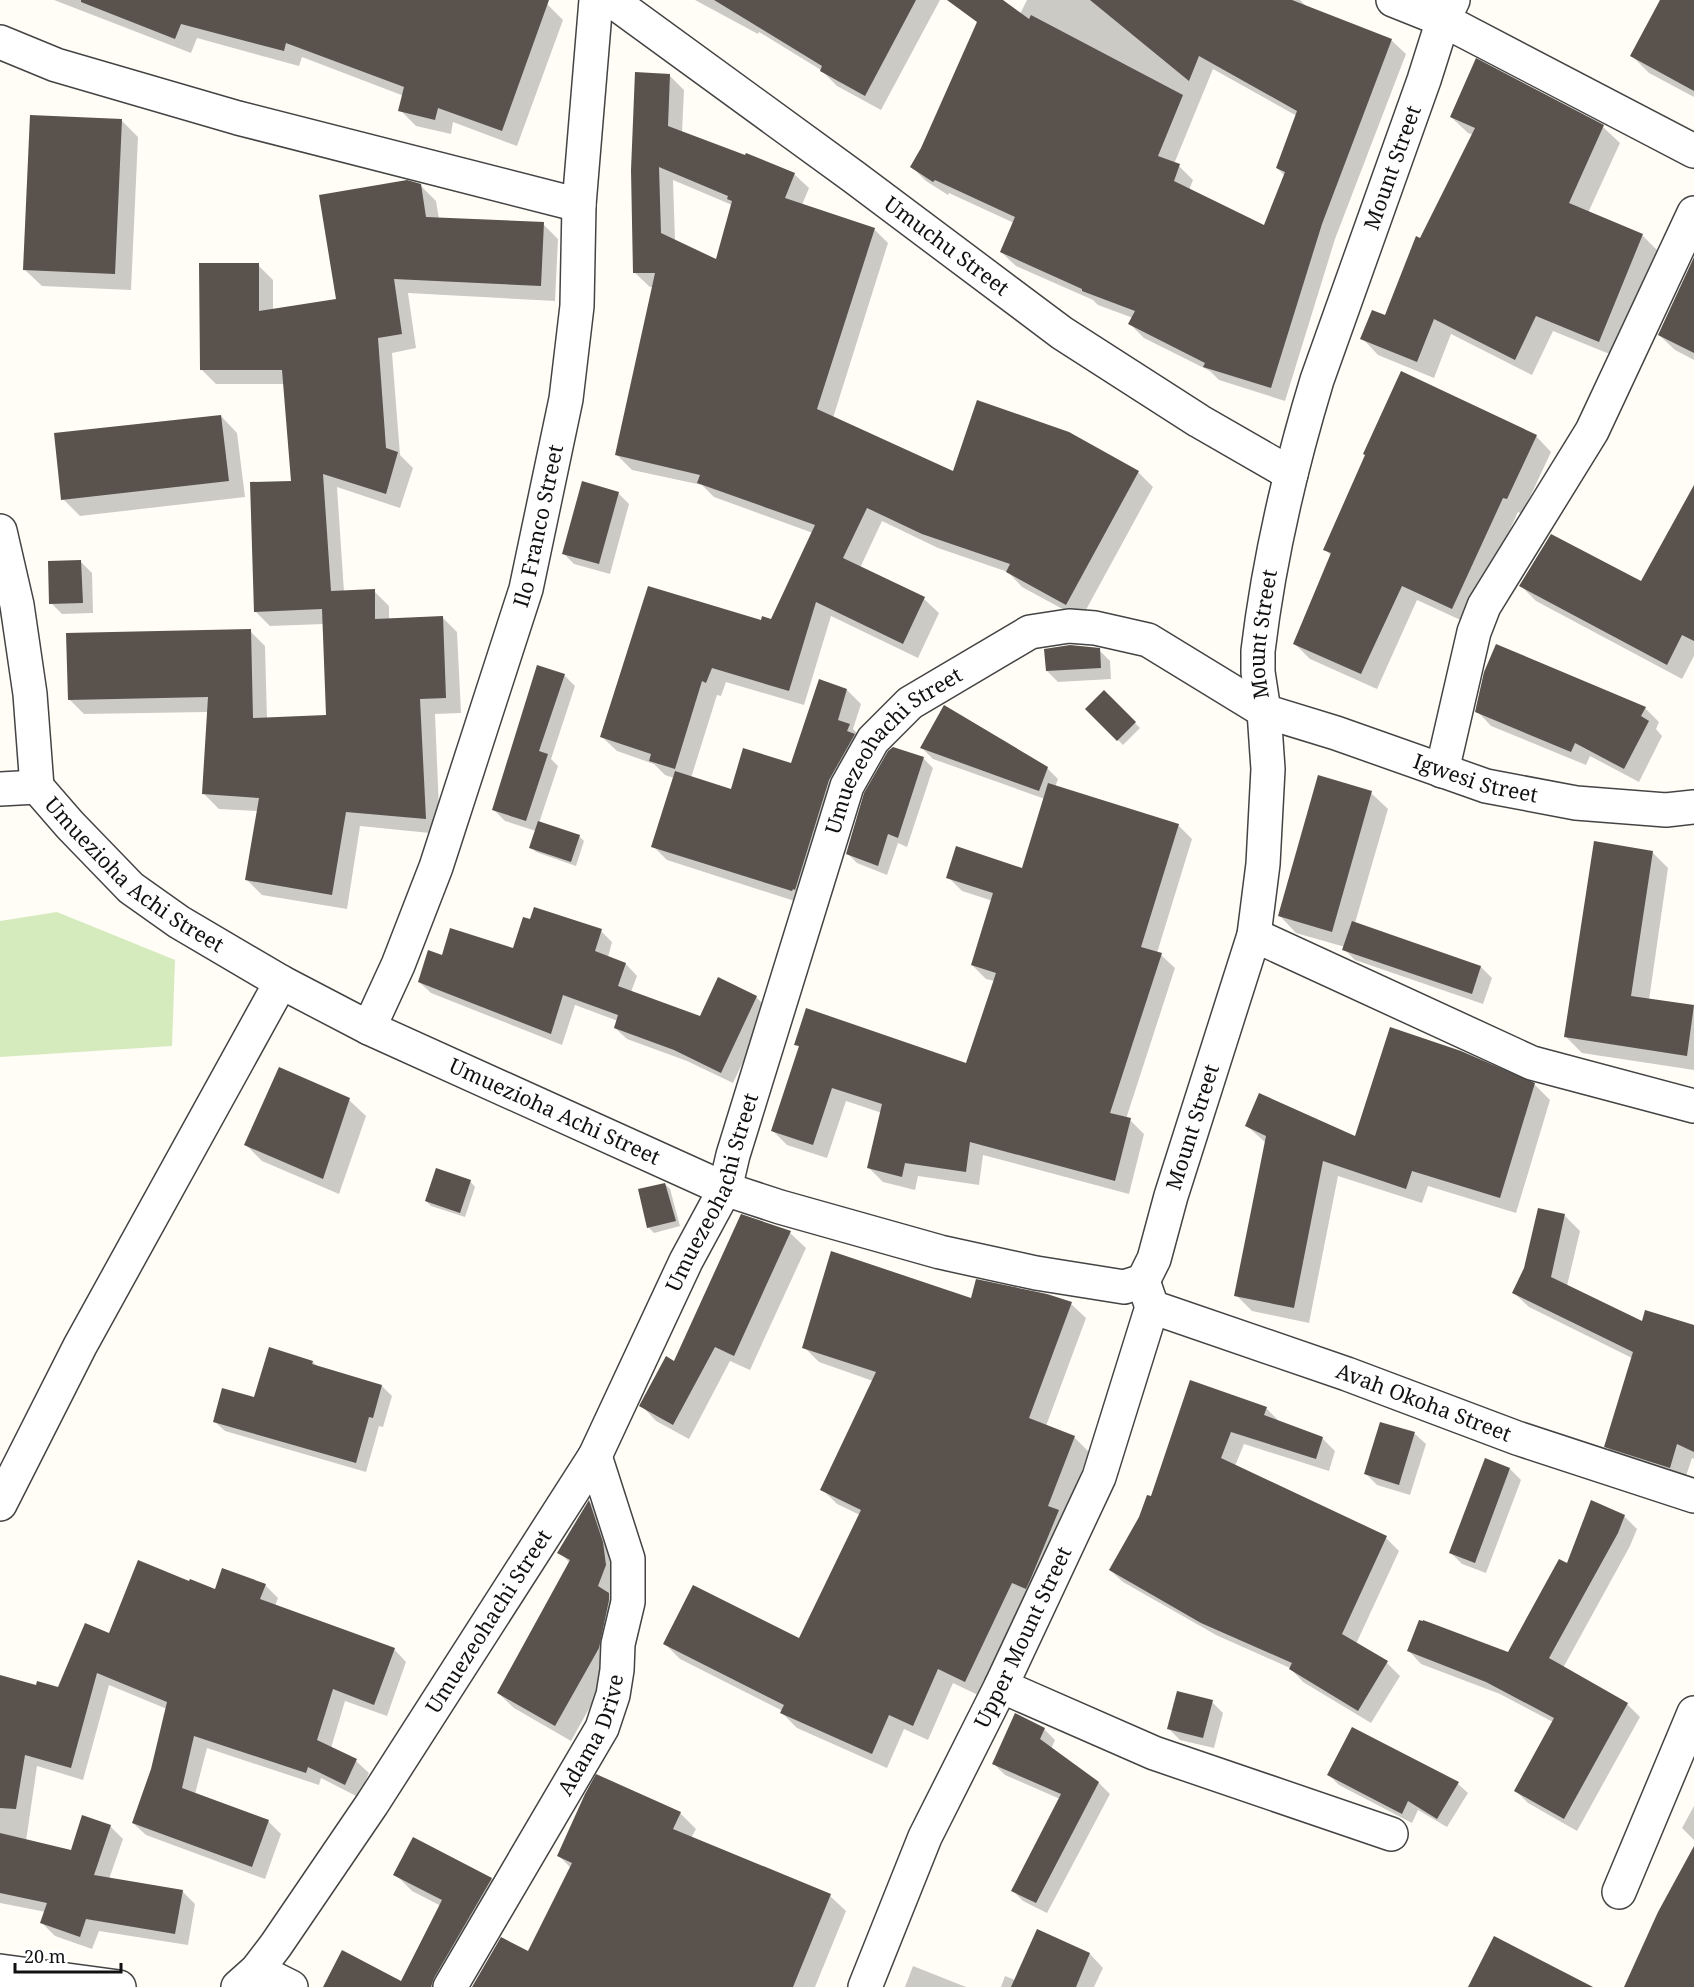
<svg xmlns="http://www.w3.org/2000/svg" width="1694" height="1987" viewBox="0 0 1694 1987" font-family="'Noto Serif',serif">
	<rect width="100%" height="100%" fill="#fffdf5"/>
	<!-- green -->
	<polygon fill="#d5ebbd" points="57,912 175,960 172,1046 0,1057 0,921"/>
	<!-- shadow -->
	<g fill="#0003" fill-rule="evenodd">
		<polygon points="54,0 536,0 547,4 563,20 517,146 453,122 451,134 416,126 400,110 404,96 302,57 299,66 197,38 191,53"/>
		<polygon points="695,0 940,0 881,110 837,86 821,70 759,32 758,34"/>
		<path d="M987,0H1000L1020,14L1027,0H1300L1308,8L1391,40L1406,54L1335,239L1285,401L1219,380L1210,371L1144,338L1130,324L1133,318L1098,305L1093,300L1016,266L1001,252L1014,223L949,193L948,195L926,181L912,167L922,149ZM1213,69L1297,116L1277,168L1285,176L1265,227L1189,190L1193,180L1179,166L1174,164Z"/>
		<polygon points="1662,0 1694,0 1694,97 1649,73 1632,56"/>
		<polygon points="1477,60 1603,127 1620,143 1588,213 1642,235 1659,252 1617,353 1607,353 1553,331 1532,375 1451,334 1434,378 1378,355 1362,338 1386,317 1421,240 1473,135 1468,133 1451,117"/>
		<path d="M669,75L684,90L682,133L794,174L809,188L802,205L874,229L888,243L833,418L954,473L1138,472L1153,487L1081,619L1022,587L1008,572L938,548L882,521L860,568L924,599L939,613L918,658L831,616L804,705L726,682L721,696L717,695L691,778L732,791L792,765L847,690L861,704L853,729L863,739L807,905L667,860L653,846L674,778L665,775L654,764L617,751L602,737L762,622L772,621L813,533L714,497L702,485L632,470L617,455L654,287H650L635,273ZM673,180L732,205L717,261L675,241Z"/>
		<polygon points="121,120 138,137 131,290 42,286 25,270"/>
		<polygon points="420,185 436,201 439,219 543,224 558,239 555,301 408,293 416,348 392,353 400,455 413,468 400,508 337,487 344,592 374,591 389,606 389,620 442,617 457,632 461,713 435,714 440,834 360,826 347,909 262,895 247,880 258,811 219,809 204,794 208,712 84,714 69,699 250,631 265,646 267,719 328,716 324,624 270,626 255,611 293,482 285,384 216,384 201,369 258,265 273,280 273,311 337,300"/>
		<polygon points="1694,261 1694,360 1675,350 1659,335"/>
		<polygon points="221,416 237,433 245,497 80,516 63,499"/>
		<polygon points="1536,436 1551,452 1522,514 1518,512 1467,623 1417,600 1377,689 1310,659 1295,644 1331,556 1325,549"/>
		<polygon points="618,493 629,504 610,574 574,564 563,553"/>
		<polygon points="1694,508 1694,656 1682,679 1536,601 1521,586 1642,583"/>
		<polygon points="81,562 92,573 93,613 62,614 51,603"/>
		<polygon points="1099,650 1110,661 1111,679 1058,682 1047,671"/>
		<polygon points="564,675 575,686 551,759 558,766 539,823 579,836 584,841 576,866 536,852 531,847 536,831 505,821 494,810"/>
		<polygon points="1104,692 1140,728 1123,745 1087,709"/>
		<polygon points="1645,708 1659,722 1656,729 1662,736 1639,782 1590,756 1586,765 1491,726 1477,711"/>
		<polygon points="922,748 1047,768 1058,779 1055,787 1178,825 1192,839 1157,953 1161,955 1175,968 1126,1119 1130,1120 1144,1134 1129,1194 983,1155 979,1185 918,1176 915,1190 883,1182 869,1168 882,1113 846,1101 827,1158 787,1145 773,1131 800,1048 796,1044 967,1065 995,981 986,979 972,965 993,901 962,891 948,877 1023,870 1045,799 933,759"/>
		<polygon points="923,758 933,768 907,847 898,843 887,875 857,863 847,853"/>
		<polygon points="1371,793 1388,809 1355,923 1481,967 1492,978 1483,1004 1355,960 1344,949 1345,947 1296,933 1280,916"/>
		<polygon points="1652,852 1668,868 1649,1000 1694,1007 1694,1070 1582,1053 1566,1037"/>
		<polygon points="601,931 612,942 608,957 626,964 637,976 631,992 700,1018 756,997 768,1009 733,1083 687,1061 627,1039 615,1028 618,1021 575,1005 562,1045 431,993 419,982 443,957 514,950"/>
		<polygon points="1534,1084 1550,1100 1516,1213 1428,1186 1422,1203 1338,1176 1309,1323 1252,1311 1236,1295 1266,1143 1247,1126 1356,1138"/>
		<polygon points="349,1100 366,1116 339,1194 262,1161 246,1145"/>
		<polygon points="470,1181 475,1187 465,1217 431,1206 426,1201"/>
		<polygon points="665,1184 670,1189 680,1226 654,1233 648,1227"/>
		<polygon points="741,1216 790,1233 806,1248 750,1370 730,1361 689,1439 656,1421 641,1405 675,1363"/>
		<polygon points="1565,1216 1580,1231 1567,1286 1643,1323 1694,1327 1694,1459 1692,1458 1684,1482 1621,1461 1606,1446 1632,1358 1529,1307 1514,1293"/>
		<polygon points="1047,1295 1071,1304 1086,1318 1046,1426 1074,1437 1089,1452 1064,1517 980,1696 953,1683 928,1740 904,1729 887,1768 797,1728 782,1713 783,1711 680,1659 665,1644 800,1640 860,1515 837,1504 822,1489 873,1381 819,1362 804,1347 972,1300"/>
		<polygon points="313,1362 319,1368 382,1386 392,1396 383,1427 379,1426 366,1472 225,1431 214,1421 255,1399"/>
		<polygon points="1191,1382 1266,1408 1279,1421 1322,1438 1335,1451 1329,1471 1244,1444 1235,1466 1386,1538 1399,1551 1356,1644 1387,1663 1400,1676 1371,1723 1303,1682 1290,1668 1216,1635 1123,1582 1110,1570 1152,1498"/>
		<polygon points="1415,1434 1426,1444 1410,1495 1377,1485 1366,1474"/>
		<polygon points="1510,1469 1521,1480 1486,1573 1462,1564 1451,1553"/>
		<polygon points="590,1502 604,1517 618,1559 614,1664 571,1741 514,1708 498,1693 570,1563 559,1552"/>
		<polygon points="1624,1516 1637,1529 1630,1546 1563,1668 1627,1704 1640,1717 1577,1831 1528,1803 1516,1791 1553,1722 1500,1694 1421,1664 1409,1651 1509,1654 1567,1565"/>
		<polygon points="265,1585 278,1598 275,1606 394,1649 406,1662 387,1716 345,1701 331,1748 356,1761 369,1773 358,1797 321,1778 319,1785 207,1748 195,1794 268,1821 281,1834 265,1879 146,1835 133,1823 152,1769 167,1709 109,1685 83,1780 37,1766 26,1841 72,1851 110,1826 123,1839 109,1879 182,1891 195,1904 188,1945 99,1931 92,1949 55,1936 42,1923 46,1912 0,1903 0,1676 37,1687 59,1689 110,1635 216,1591"/>
		<polygon points="1212,1702 1223,1713 1214,1748 1180,1740 1169,1729"/>
		<polygon points="1044,1729 1055,1740 1051,1749 1099,1783 1110,1794 1047,1913 1023,1901 1012,1890 1060,1799 1005,1775 994,1764"/>
		<polygon points="1353,1730 1458,1784 1468,1793 1447,1827 1418,1810 1412,1823 1339,1785 1329,1775"/>
		<polygon points="1694,1806 1694,1840 1682,1828"/>
		<polygon points="680,1813 696,1829 691,1838 830,1896 846,1911 815,1987 473,1987 529,1953 571,1868 559,1856"/>
		<polygon points="413,1839 492,1879 508,1895 454,1987 330,1987 402,1983 441,1906 412,1891 395,1874"/>
		<polygon points="1038,1931 1090,1954 1103,1968 1094,1987 1001,1987 1005,1976 1015,1980"/>
		<polygon points="913,1966 966,1987 905,1987"/>
	</g>
	<!-- building -->
	<g fill="#5a524d" fill-rule="evenodd">
		<polygon points="81,0 549,0 502,131 438,108 435,120 398,111 404,87 286,43 284,51 181,24 175,39 81,2"/>
		<polygon points="714,0 916,0 865,96 820,71 822,66"/>
		<polygon points="947,0 1003,0 1029,19 1031,15 1183,95 1158,156 1180,164 1174,181 1264,225 1285,172 1276,168 1297,111 1199,56 1189,81 1090,0 1292,0 1392,39 1322,224 1271,388 1203,367 1205,363 1128,324 1135,311 1082,291 1082,289 1000,252 1015,217 935,180 933,182 910,167 921,148 977,22"/>
		<polygon points="1660,0 1694,0 1694,91 1630,56"/>
		<polygon points="1476,58 1604,125 1569,203 1643,234 1599,342 1536,316 1515,360 1434,319 1417,362 1360,339 1372,310 1385,315 1416,236 1420,238 1475,128 1450,117"/>
		<path d="M635,72L670,74L668,126L745,155L746,153L795,173L785,198L875,228L817,409L953,471L977,400L1069,432L1139,471L1066,605L1006,572L1010,564L922,534L867,508L843,558L925,597L903,644L816,602L789,691L712,668L706,683L702,681L675,769L649,761L651,754L600,737L648,586L761,620L762,616L771,619L815,525L697,483L700,475L615,455L655,273H633L631,170ZM659,167L728,196L727,199L732,201L716,259L661,233Z"/>
		<polygon points="30,115 122,119 115,274 23,270"/>
		<polygon points="407,180 421,184 426,217 544,222 541,286 394,279 402,334 378,338 386,448 398,452 386,494 323,474 331,591 375,589 375,619 443,616 446,698 420,699 426,819 346,812 332,895 245,880 259,798 202,794 208,697 68,700 66,633 251,629 253,718 326,715 322,609 254,612 250,482 291,481 282,370 200,370 199,263 259,263 259,311 336,299 319,195"/>
		<polygon points="1694,257 1694,353 1658,335"/>
		<polygon points="1401,371 1537,435 1507,499 1503,498 1452,609 1402,586 1361,674 1293,644 1331,553 1323,550 1365,455 1363,454"/>
		<polygon points="221,415 229,481 61,500 54,433"/>
		<polygon points="582,481 619,492 599,564 562,554"/>
		<polygon points="1694,485 1694,641 1682,635 1667,665 1519,586 1551,534 1641,581"/>
		<polygon points="81,560 83,603 49,604 48,561"/>
		<polygon points="1496,644 1646,707 1641,716 1649,721 1624,769 1575,743 1571,752 1475,712 1484,672"/>
		<polygon points="1070,645 1100,648 1101,668 1046,671 1044,649"/>
		<polygon points="537,665 565,674 539,751 548,754 526,821 492,810"/>
		<polygon points="819,679 847,689 838,720 850,724 847,731 855,734 829,780 795,890 793,889 792,891 651,847 675,771 731,789 743,748 791,763"/>
		<polygon points="1104,690 1136,722 1117,741 1085,709"/>
		<polygon points="944,705 1048,767 1039,791 920,748"/>
		<polygon points="893,747 924,757 898,838 888,834 878,866 846,854 864,793 888,751"/>
		<polygon points="1318,775 1372,791 1332,932 1278,916"/>
		<polygon points="1048,783 1179,824 1141,947 1162,953 1110,1113 1131,1118 1115,1181 970,1142 966,1172 905,1163 902,1177 867,1168 882,1104 832,1088 813,1145 771,1131 799,1046 794,1045 806,1008 966,1063 996,973 971,965 993,893 946,878 956,846 1022,868"/>
		<polygon points="538,821 580,835 571,862 529,848"/>
		<polygon points="1594,841 1653,851 1631,996 1694,1005 1687,1056 1564,1037"/>
		<polygon points="534,907 602,929 595,951 626,963 618,986 700,1016 718,977 757,996 721,1073 674,1050 614,1028 618,1015 563,995 551,1034 418,982 428,950 442,955 450,928 513,948 523,917 530,919"/>
		<polygon points="1352,921 1481,966 1472,994 1342,950"/>
		<polygon points="1390,1027 1461,1051 1535,1083 1500,1198 1412,1171 1406,1189 1323,1161 1294,1308 1234,1296 1266,1136 1245,1126 1259,1093 1355,1136"/>
		<polygon points="279,1067 350,1098 323,1179 244,1145"/>
		<polygon points="436,1168 471,1180 460,1213 425,1201"/>
		<polygon points="665,1183 676,1221 647,1228 638,1189"/>
		<polygon points="1538,1208 1565,1214 1551,1277 1642,1321 1645,1310 1694,1325 1694,1452 1677,1444 1670,1468 1604,1447 1633,1352 1512,1293 1524,1268"/>
		<polygon points="741,1214 791,1231 734,1356 715,1347 673,1425 639,1406 666,1356 674,1361"/>
		<polygon points="831,1251 971,1298 976,1279 1047,1294 1072,1302 1029,1418 1075,1436 1048,1506 1059,1510 1031,1578 1026,1589 1012,1583 965,1682 938,1669 913,1726 889,1715 872,1754 780,1713 784,1705 663,1644 693,1585 799,1638 861,1510 820,1490 876,1372 802,1348"/>
		<polygon points="269,1347 313,1361 312,1364 382,1385 373,1418 369,1417 356,1463 213,1422 222,1388 254,1397"/>
		<polygon points="1190,1380 1267,1407 1264,1415 1323,1437 1316,1459 1231,1432 1221,1458 1387,1536 1342,1634 1388,1661 1358,1711 1289,1669 1292,1663 1201,1623 1109,1570 1139,1517 1147,1495 1151,1496"/>
		<polygon points="1380,1422 1415,1432 1399,1485 1364,1474"/>
		<polygon points="1485,1458 1510,1468 1475,1563 1449,1553"/>
		<polygon points="589,1500 603,1542 606,1565 598,1586 609,1593 609,1600 599,1648 555,1726 497,1693 570,1560 557,1553"/>
		<polygon points="1591,1500 1625,1515 1618,1533 1549,1658 1628,1703 1564,1819 1514,1791 1554,1718 1486,1682 1407,1651 1419,1620 1423,1621 1423,1620 1508,1652 1559,1559 1567,1563"/>
		<polygon points="138,1560 189,1581 190,1579 215,1589 222,1568 266,1584 260,1599 395,1648 374,1705 333,1689 317,1740 357,1759 345,1785 308,1767 306,1773 194,1736 182,1788 269,1820 252,1867 132,1823 151,1769 167,1702 97,1673 71,1768 25,1755 16,1809 0,1808 0,1675 36,1685 37,1681 58,1687 85,1623 109,1633"/>
		<polygon points="1177,1691 1213,1700 1203,1738 1167,1729"/>
		<polygon points="1015,1713 1045,1728 1040,1739 1099,1782 1036,1903 1011,1891 1061,1794 992,1764"/>
		<polygon points="1352,1727 1459,1782 1437,1819 1408,1801 1402,1814 1327,1775"/>
		<polygon points="596,1774 681,1812 673,1829 831,1894 793,1987 472,1987 501,1937 528,1951 572,1863 557,1856 585,1794"/>
		<polygon points="82,1815 111,1825 94,1875 183,1890 175,1934 86,1919 80,1937 40,1923 47,1903 0,1893 0,1833 71,1850"/>
		<polygon points="413,1837 492,1878 434,1978 431,1987 323,1987 342,1950 401,1981 442,1900 393,1875"/>
		<polygon points="1694,1846 1694,1987 1624,1987 1658,1912"/>
		<polygon points="1037,1929 1090,1953 1076,1987 1011,1987"/>
		<polygon points="1494,1936 1593,1987 1468,1987"/>
	</g>
	<g fill="none" stroke-linecap="round" stroke-linejoin="round">
		<!-- street casing -->
		<g stroke="#444" stroke-width="36">
			<g id="street">
				<path id="s1" d="M611,0L854,177L1062,333L1199,421L1291,474"/>
				<polyline points="1393,0 1443,20 1694,151"/>
				<polyline points="0,42 56,65 238,118 579,205"/>
				<polyline points="0,531 17,605 30,694 37,787"/>
				<polyline points="1442,771 1474,632 1484,606 1592,431 1694,213"/>
				<path id="s2" d="M37,787L70,825L131,888L179,922L281,982L369,1028L725,1189L780,1207L940,1252L1036,1273L1124,1287L1143,1281"/>
				<polyline points="0,789 37,787"/>
				<polyline points="1254,935 1532,1063 1694,1106"/>
				<path id="s3" d="M369,1028L398,965L436,867L526,589L566,399L577,306L579,205L596,0"/>
				<path id="s4" d="M1143,1281L1154,1259L1171,1196L1254,935L1263,864L1268,769L1264,711L1258,672V651C1269,559 1290,469 1317,380L1424,80L1443,20L1453,0"/>
				<path id="s5" d="M1152,1307L1347,1374L1517,1438L1694,1496"/>
				<polyline points="0,1504 80,1346 281,982"/>
				<polyline points="1001,1686 1154,1753 1391,1834"/>
				<polyline points="1619,1892 1694,1713"/>
				<polyline points="257,1970 291,1987"/>
				<polyline points="0,1971 119,1987"/>
				<path id="s6" d="M238,1987L257,1970L276,1945L372,1804L595,1456L686,1261L725,1189L733,1155L847,786L873,740L910,703L1030,632L1069,626L1095,628L1148,640L1264,711L1336,733L1486,786L1576,803L1666,810L1694,807"/>
				<path id="s7" d="M450,1987L602,1728L613,1695L617,1670L618,1644L628,1602V1559L595,1456"/>
				<path id="s8" d="M865,1987L925,1837L1001,1686L1099,1477L1152,1307L1143,1281"/>
			</g>
		</g>
		<!-- street -->
		<use href="#street" stroke="#fff" stroke-width="33"/>
	</g>
	<g text-anchor="middle" stroke-width="6" stroke-linejoin="round" paint-order="stroke">
		<!-- street labels -->
		<g font-size="21" fill="#111" stroke="#fff">
			<text dy="7" stroke="none"><textPath href="#s4" startOffset="1152">Mount Street</textPath></text>
			<text dy="7" stroke="none"><textPath href="#s1" startOffset="416">Umuchu Street</textPath></text>
			<text dy="7" stroke="none"><textPath href="#s3" startOffset="531">Ilo Franco Street</textPath></text>
			<text dy="7" stroke="none"><textPath href="#s4" startOffset="666">Mount Street</textPath></text>
			<text dy="7" stroke="none"><textPath href="#s6" startOffset="1416">Umuezeohachi Street</textPath></text>
			<text dy="7" stroke="none"><textPath href="#s6" startOffset="2082">Igwesi Street</textPath></text>
			<text dy="7" stroke="none"><textPath href="#s2" startOffset="132">Umuezioha Achi Street</textPath></text>
			<text dy="7" stroke="none"><textPath href="#s2" startOffset="618">Umuezioha Achi Street</textPath></text>
			<text dy="7" stroke="none"><textPath href="#s4" startOffset="162">Mount Street</textPath></text>
			<text dy="7" stroke="none"><textPath href="#s6" startOffset="930">Umuezeohachi Street</textPath></text>
			<text dy="7" stroke="none"><textPath href="#s5" startOffset="288">Avah Okoha Street</textPath></text>
			<text dy="7" stroke="none"><textPath href="#s6" startOffset="444">Umuezeohachi Street</textPath></text>
			<text dy="7" stroke="none"><textPath href="#s8" startOffset="384">Upper Mount Street</textPath></text>
			<text dy="7" stroke="none"><textPath href="#s7" startOffset="290">Adama Drive</textPath></text>
		</g>
	</g>
	<!-- scale -->
	<path d="M15 1963v9h106v-9" fill="none" stroke="#111111" stroke-width="3"/>
	<text x="24" y="1963" font-size="18" fill="#111111" stroke="#ffffff" stroke-width="4.5" paint-order="stroke">20 m</text>
</svg>
